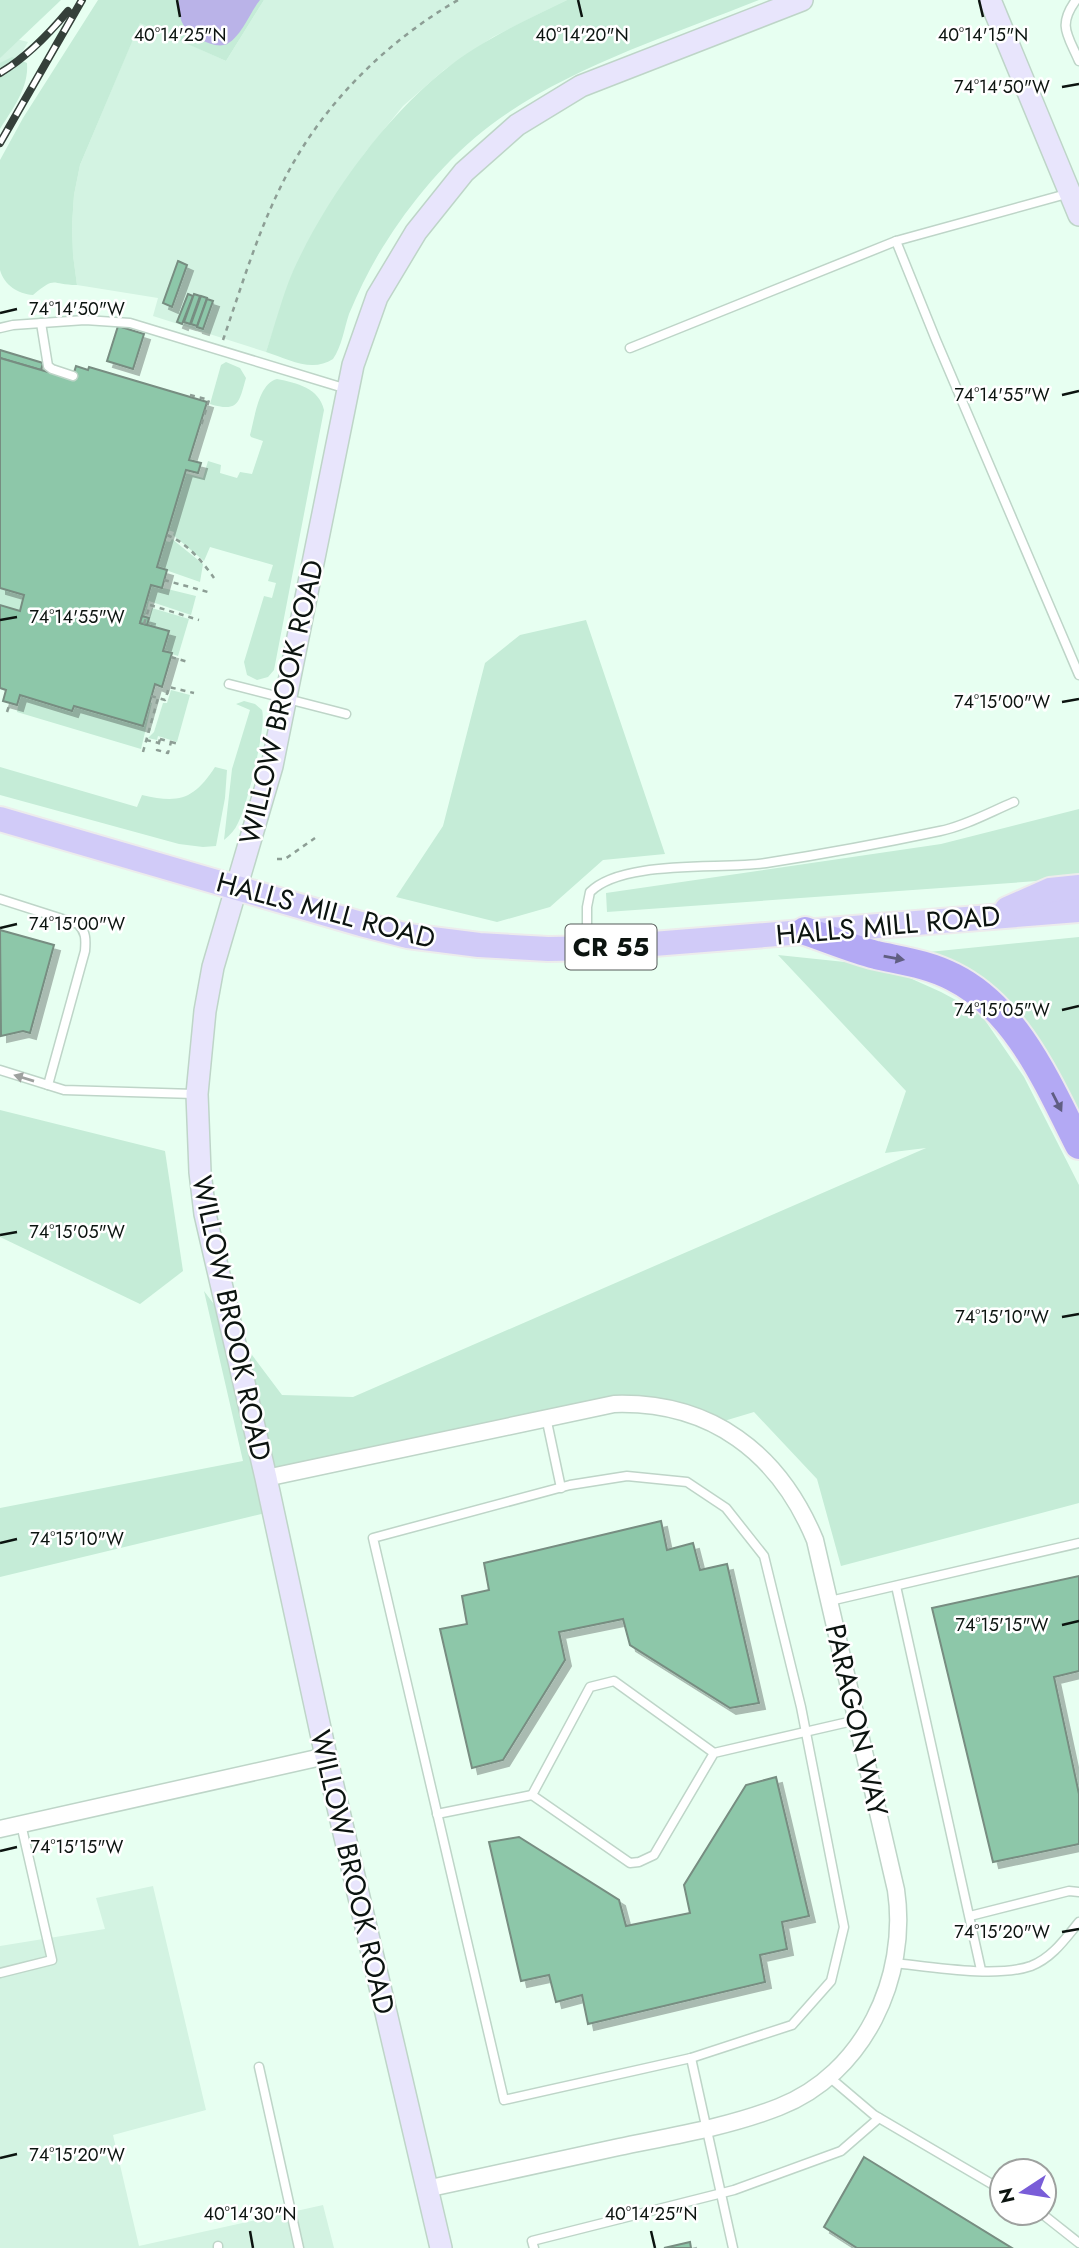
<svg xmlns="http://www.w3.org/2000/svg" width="1079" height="2248" viewBox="0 0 1079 2248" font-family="Jost,sans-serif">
	<defs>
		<filter id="shadow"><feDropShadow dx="6" dy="6" stdDeviation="0" flood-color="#0004"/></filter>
	</defs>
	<rect width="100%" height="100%" fill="#e7fff1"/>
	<!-- built -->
	<g fill="#d3f3e2">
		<polygon points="264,0 567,0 493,37 444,70 403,106 364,154 324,214 293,272 266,352 153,316 158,298 77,285 73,255 72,225 74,195 80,165 140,22 226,61"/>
		<polygon points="0,35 28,42 0,90"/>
		<polygon points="153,1886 206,2110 113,2135 139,2246 323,2205 334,2248 0,2248 0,1946 105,1929 96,1898"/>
	</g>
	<!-- green -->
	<g fill="#c5ecd7">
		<polygon points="0,0 61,0 0,58"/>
		<path d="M98,0H264L226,61L140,23L80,165L74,195L72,225L73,255L77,285C50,285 57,275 33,295C18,294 4,285 0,270V160L23,118Z"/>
		<path d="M567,0H759C674,34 573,66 499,119C455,150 417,194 388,239C372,263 360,288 349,314C344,329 342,346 333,359C312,373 288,359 266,352C275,325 282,297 293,271C326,199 381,122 442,72C480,41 524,21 567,0Z"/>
		<path d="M12,57L27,63C29,88 13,108 0,129V63Z"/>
		<path d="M226,362L240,368L246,378C239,402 239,413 210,404L221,365Z"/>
		<path d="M277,379C297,383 319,388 324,410L274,670L268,677L257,680L247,675L244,662L264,596L272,598L276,583L268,581L273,565L210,547L204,561L173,535L174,532L168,530L185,473L203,478L208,461L221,465L220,473L237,478L240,472L252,474L263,441L251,437L250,435C255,418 258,384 277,379Z"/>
		<polygon points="172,539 203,564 200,582 157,567 165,541 170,542"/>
		<polygon points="151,585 196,596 191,615 149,601 145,617 142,616"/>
		<polygon points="0,588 24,595 20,611 0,605"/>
		<polygon points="152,608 189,619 178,656 163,651 147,625"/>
		<polygon points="586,620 665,854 603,860 550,907 497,922 396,897 443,826 485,663 520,635"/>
		<polygon points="171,690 190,695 177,742 158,736 157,740 148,738 154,732 163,703 167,703"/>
		<polygon points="20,695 72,711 74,706 152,703 141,749 17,712"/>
		<path d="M244,701L255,704L262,710C267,725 247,807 238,823C235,830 230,835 224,840L232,769L250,710L236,704Z"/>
		<path d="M0,767L137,807L142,795C180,804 194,799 215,767L227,770L225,798L216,846L203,847L179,844L0,795Z"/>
		<polygon points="1079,809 1079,878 607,912 606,893 941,844"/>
		<polygon points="1079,937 1079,1127 978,981 929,952"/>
		<polygon points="778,955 883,966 941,992 980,1013 1024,1077 1079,1185 1079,1503 841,1566 817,1479 754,1412 714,1424 614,1401 266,1474 274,1511 0,1577 0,1508 243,1461 204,1291 282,1395 353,1397 926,1148 885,1153 906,1091"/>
		<polygon points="0,1110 165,1151 183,1271 140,1304 0,1237"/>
	</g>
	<!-- water -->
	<path fill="#bab3e8" d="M179,0H260C250,12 242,36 227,44C215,50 191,36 184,26C179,18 178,9 179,0Z"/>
	<!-- building -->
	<g fill="#8dc7a9" stroke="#778d81" stroke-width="2" filter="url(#shadow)">
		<polygon points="178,261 187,265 172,307 163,303"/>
		<polygon points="188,294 193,296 182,324 177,322"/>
		<polygon points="194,294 200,296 190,324 184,322"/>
		<polygon points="201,296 207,298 197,326 191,324"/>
		<polygon points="207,299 213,301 203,329 197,327"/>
		<polygon points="118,326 144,334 133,369 107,361"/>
		<polygon points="0,350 43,363 41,370 0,358"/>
		<polygon points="0,358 72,379 76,366 88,370 89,367 207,402 189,460 201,463 198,473 186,470 157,567 167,570 162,588 151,585 140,623 169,631 163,651 172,653 162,687 155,684 143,726 74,706 72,711 20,695 17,705 3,701 6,690 0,688 0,605 20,611 24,595 0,588"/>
		<polygon points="142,616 149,618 147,625 140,623"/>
		<polygon points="0,930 54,945 30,1033 23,1031 1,1036"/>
		<polygon points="661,1521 667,1550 693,1543 700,1570 727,1564 759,1703 730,1708 630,1645 623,1619 559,1632 565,1660 503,1760 472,1768 440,1629 467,1624 462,1596 489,1590 484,1563"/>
		<polygon points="1079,1576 1079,1671 1054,1677 1079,1794 1079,1844 993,1862 932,1608"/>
		<polygon points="776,1777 809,1916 782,1922 787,1949 760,1955 765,1982 588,2024 582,1995 556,2002 549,1975 521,1981 489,1842 519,1837 619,1900 626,1926 690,1913 684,1885 746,1785"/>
		<polygon points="864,2157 1012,2248 857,2248 824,2227"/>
		<polygon points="690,2242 691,2248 664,2248"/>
	</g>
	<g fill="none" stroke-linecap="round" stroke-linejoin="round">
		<!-- lane casing -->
		<g stroke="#bed5c8" stroke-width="11">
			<g id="lane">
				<path d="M1076,0C1057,26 1068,35 1079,61"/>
				<polyline points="1070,193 896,241 936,340 1079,675"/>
				<polyline points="41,323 48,366 52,369 73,376"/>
				<polyline points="0,328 13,325 85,320 130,323 347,389"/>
				<polyline points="630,348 896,241"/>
				<polyline points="229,684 346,714"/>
				<path d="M0,899L78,924C86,932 86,939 85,951L48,1085"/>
				<path d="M587,946V907L590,892C623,859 721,870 766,863C824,854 883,843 940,831C965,826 990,812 1014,802"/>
				<polyline points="0,1070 64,1090 194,1094"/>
				<polyline points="546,1417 561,1488"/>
				<polygon points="627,1476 687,1482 726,1508 764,1556 801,1707 844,1927 831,1981 792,2025 691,2058 504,2100 373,1538 570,1485"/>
				<polyline points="896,1586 981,1970"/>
				<polyline points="830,1601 1079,1543"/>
				<polyline points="714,1753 654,1855 639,1862 630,1863 532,1795 590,1687 614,1681 714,1753 857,1720"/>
				<polyline points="437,1814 532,1795"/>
				<polyline points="970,1916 1069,1891 1079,1892"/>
				<path d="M895,1963C932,1967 997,1978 1031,1966C1052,1958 1065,1939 1079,1922"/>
				<polyline points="0,1973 52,1960 21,1824"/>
				<polyline points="691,2058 733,2248"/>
				<polyline points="259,2067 299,2248"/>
				<polyline points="828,2076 874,2115 1002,2190"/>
				<polyline points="1041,2213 1079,2243"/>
				<polyline points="218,2246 218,2248"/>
				<polyline points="534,2248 532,2241 734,2190 841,2151 879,2118"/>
			</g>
		</g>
		<!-- street casing -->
		<g stroke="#bed5c8" stroke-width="19">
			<g id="street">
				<path d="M266,1478L614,1404C711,1401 779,1453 815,1540L896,1890C909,1977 864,2074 779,2107C728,2127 672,2136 619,2147C554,2161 490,2175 426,2189"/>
				<polyline points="0,1829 326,1756"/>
			</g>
		</g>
		<!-- secondary casing -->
		<g stroke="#bed5c8" stroke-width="24">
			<g id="secondary">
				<polyline points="990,0 1079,215"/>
				<polyline points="441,2248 326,1756 266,1478 205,1214 200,1172 197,1094 205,1011 213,967 272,766 353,365 377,297 416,232 464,172 517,125 581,86 802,0"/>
			</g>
		</g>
		<!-- primary casing -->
		<g stroke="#ececec" stroke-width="28">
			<g id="primary">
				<polyline points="0,819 361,924 408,936 479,945 548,949 603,948 1079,910"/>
				<polyline points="1007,909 1050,890 1079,887"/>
			</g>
		</g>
		<!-- highway casing -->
		<g stroke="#ececec" stroke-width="32">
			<path id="highway" d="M805,931C829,939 852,949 876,955C903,961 928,964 953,977C1017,1009 1048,1084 1079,1145"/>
		</g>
		<!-- path -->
		<g stroke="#8d9e95" stroke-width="2.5" stroke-dasharray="5 5" stroke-linecap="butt">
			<path d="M223,340C241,288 257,234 282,184C320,107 384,43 458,0"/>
			<polyline points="190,395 209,400 200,429"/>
			<path d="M167,535C187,543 202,561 214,578"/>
			<polyline points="164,580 208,592"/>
			<polyline points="144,624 150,605 199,620"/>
			<polyline points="171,657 188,662"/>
			<polyline points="151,696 165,700 169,687 194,693"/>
			<polyline points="7,712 10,703"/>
			<polygon points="160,739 171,742 168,753 157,750"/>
			<polyline points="146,740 159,743"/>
			<polyline points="171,742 179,744"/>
			<polyline points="143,752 158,698"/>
			<polyline points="277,859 285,859 315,838"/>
		</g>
		<!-- lane -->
		<use href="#lane" stroke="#fff" stroke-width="8"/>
		<!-- street -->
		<use href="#street" stroke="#fff" stroke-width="16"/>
		<!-- secondary -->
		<use href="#secondary" stroke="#e8e5fc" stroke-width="21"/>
		<!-- primary -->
		<use href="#primary" stroke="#d1cbf8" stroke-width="24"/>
		<!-- highway -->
		<use href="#highway" stroke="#b3a9f4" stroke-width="28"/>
		<!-- rail casing -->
		<g stroke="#35403a" stroke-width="8">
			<g id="rail">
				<path d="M0,73C27,57 48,35 68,11"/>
				<polyline points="0,143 82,0"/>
			</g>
		</g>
		<!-- rail -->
		<use href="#rail" stroke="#fff" stroke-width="5" stroke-dasharray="16" stroke-linecap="butt"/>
	</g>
	<!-- one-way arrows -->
	<defs><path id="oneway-solid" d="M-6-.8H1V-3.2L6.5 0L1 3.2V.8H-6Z" transform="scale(1.75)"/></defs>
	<g fill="#605e82">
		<use href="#oneway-solid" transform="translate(894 958) rotate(10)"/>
		<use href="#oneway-solid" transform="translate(1057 1102) rotate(63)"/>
	</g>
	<use fill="#9ea19f" href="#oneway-solid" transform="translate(24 1078) rotate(-163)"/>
	<!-- ticks -->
	<path fill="none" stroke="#0c1410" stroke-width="2.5" d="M177,0L180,17M578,0L582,17M979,0L983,17M1062,87L1079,84M0,313L17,309M1062,395L1079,391M0,620L17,617M1062,702L1079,699M0,928L17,924M1062,1010L1079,1006M0,1235L17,1232M1062,1317L1079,1314M0,1543L17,1539M1062,1625L1079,1621M0,1851L17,1847M1062,1932L1079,1929M0,2158L17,2154M250,2231L253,2248M651,2231L655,2248"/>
	<g text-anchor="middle" stroke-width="5" stroke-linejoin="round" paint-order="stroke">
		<!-- shield labels -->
		<rect fill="#fff" stroke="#555a58" stroke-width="2" x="565.5" y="924.5" width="91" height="45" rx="5"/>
		<g font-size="26" font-weight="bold" fill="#0c1410">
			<text x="611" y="956">CR 55</text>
		</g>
		<!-- street labels -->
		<g font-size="28" fill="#0c1410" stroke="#fff">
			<text transform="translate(281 702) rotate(-77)" y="10">WILLOW BROOK ROAD</text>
			<text transform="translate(326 910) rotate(15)" y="10">HALLS MILL ROAD</text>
			<text transform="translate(888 925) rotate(-5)" y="10">HALLS MILL ROAD</text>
			<text transform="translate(232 1318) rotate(78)" y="10">WILLOW BROOK ROAD</text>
			<text transform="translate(857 1720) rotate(77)" y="10">PARAGON WAY</text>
			<text transform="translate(353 1872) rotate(77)" y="10">WILLOW BROOK ROAD</text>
		</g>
	</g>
	<g font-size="18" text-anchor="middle" fill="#0c1410" stroke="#fff" stroke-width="5" stroke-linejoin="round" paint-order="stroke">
		<text x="180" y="41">40°14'25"N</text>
		<text x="582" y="41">40°14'20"N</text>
		<text x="983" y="41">40°14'15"N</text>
		<text x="1002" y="93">74°14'50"W</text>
		<text x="77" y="315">74°14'50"W</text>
		<text x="1002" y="401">74°14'55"W</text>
		<text x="77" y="623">74°14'55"W</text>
		<text x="1002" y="708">74°15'00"W</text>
		<text x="77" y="930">74°15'00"W</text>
		<text x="1002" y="1016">74°15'05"W</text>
		<text x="77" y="1238">74°15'05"W</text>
		<text x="1002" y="1323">74°15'10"W</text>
		<text x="77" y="1545">74°15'10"W</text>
		<text x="1002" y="1631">74°15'15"W</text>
		<text x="77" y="1853">74°15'15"W</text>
		<text x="1002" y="1938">74°15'20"W</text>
		<text x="77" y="2161">74°15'20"W</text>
		<text x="250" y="2220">40°14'30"N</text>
		<text x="651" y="2220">40°14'25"N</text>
	</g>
	<!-- north arrow -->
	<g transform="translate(1023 2192) rotate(258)"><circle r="33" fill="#ffffff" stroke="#9ea19f" stroke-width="2"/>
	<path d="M0-5L12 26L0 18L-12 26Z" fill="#795dd8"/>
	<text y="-10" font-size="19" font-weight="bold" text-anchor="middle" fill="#0c1410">N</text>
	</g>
</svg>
